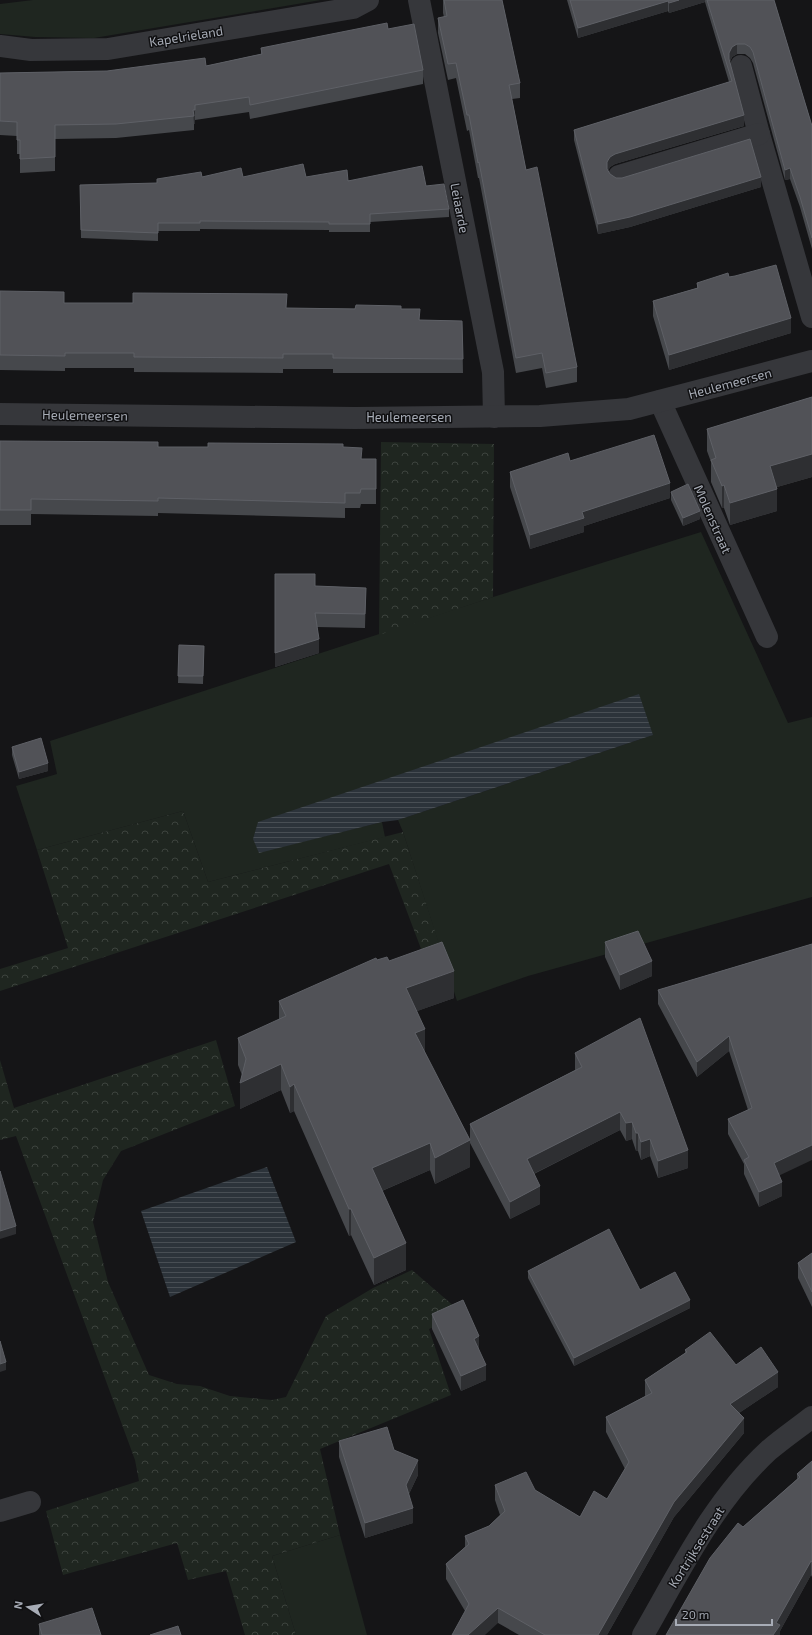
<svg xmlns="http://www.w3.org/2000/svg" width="812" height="1635" viewBox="0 0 812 1635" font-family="'Exo 2',sans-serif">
	<defs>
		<pattern id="forest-crowns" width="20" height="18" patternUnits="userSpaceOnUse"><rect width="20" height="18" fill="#1f2620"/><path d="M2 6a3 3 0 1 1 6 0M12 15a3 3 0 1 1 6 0" fill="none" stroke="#3d433e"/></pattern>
		<pattern id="water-rules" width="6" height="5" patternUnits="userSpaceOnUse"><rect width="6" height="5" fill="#2c333a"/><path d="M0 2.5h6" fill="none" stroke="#484e54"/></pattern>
	</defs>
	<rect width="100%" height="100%" fill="#151517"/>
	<!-- grass -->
	<g fill="#1f2620">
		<polygon points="33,0 321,0 94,38 35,37 0,34 0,4"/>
		<polygon points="701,532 788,723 812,717 812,897 528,976 457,1001 403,832 398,820 653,735 260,852 382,822 385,837 208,882 183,811 37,850 16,786 57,774 50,741 493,597"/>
		<polygon points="340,1535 367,1635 296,1635 272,1556"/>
	</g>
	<!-- forest -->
	<g fill="url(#forest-crowns)">
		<polygon points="381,442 494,444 493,597 379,635"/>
		<polygon points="183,811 208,882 403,832 445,962 426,962 389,864 0,991 0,969 68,948 37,850"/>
		<polygon points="216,1040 235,1106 121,1151 103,1180 93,1222 108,1282 149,1375 177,1384 200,1386 230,1396 272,1400 286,1397 326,1316 373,1288 412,1270 463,1314 429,1329 451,1395 320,1449 340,1535 272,1556 296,1635 245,1635 226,1571 188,1580 177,1543 63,1575 46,1511 139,1481 135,1460 16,1136 0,1140 0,1060 14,1108"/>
	</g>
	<!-- water -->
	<g fill="url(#water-rules)">
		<polygon points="639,694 653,735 398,820 382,822 259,853 253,839 258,822"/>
		<polygon points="267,1167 296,1242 170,1297 141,1211"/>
	</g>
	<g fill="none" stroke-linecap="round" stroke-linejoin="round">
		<!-- minor -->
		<g stroke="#36373b" stroke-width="22">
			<polyline points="419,0 493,372 494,417"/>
			<polyline points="0,46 31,50 108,49 353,8 368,0"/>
			<polyline points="741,66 759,134 812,317"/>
			<polyline points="619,176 759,134"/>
			<polyline points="660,401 767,637"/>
			<polyline points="0,414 355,418 540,416 629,409 812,361"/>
			<polyline points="0,1511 30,1502"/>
			<path d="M643,1635C680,1571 713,1502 768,1451C782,1439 798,1428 812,1417"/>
		</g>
	</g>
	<!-- wall -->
	<g fill="#46484c">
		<polygon points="443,0 502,0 520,83 520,98 512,99 526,170 577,367 577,382 546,388 542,368 516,373 479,178 478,178 469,130 467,131 456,78 448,80 438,33 438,18 444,17 443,13"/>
		<polygon points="567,0 774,0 812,126 812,249 800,207 790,179 785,180 753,63 750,58 745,54 737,54 732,57 730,62 744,126 615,164 610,167 608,171 610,174 616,178 761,187 630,227 598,234 574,140 574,130 729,82 705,2 669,13 668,11 578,38"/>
		<polygon points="388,29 423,70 423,84 250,119 249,112 195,120 195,124 194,124 194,130 116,138 55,139 55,171 20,173 20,154 17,154 17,136 0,135 0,73 107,71 206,66 261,54 261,48"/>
		<polygon points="202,177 306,177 426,186 449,209 449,217 370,222 370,232 329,232 329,230 200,229 200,231 158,231 158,241 81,238 80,185 157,183 157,179"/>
		<polygon points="729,277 791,333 669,370 653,316 653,301 697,288 697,283"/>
		<polygon points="0,291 64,303 287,308 401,309 420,320 462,321 463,373 333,373 333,369 283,369 283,373 134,372 134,368 65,368 65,371 0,370"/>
		<polygon points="812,397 812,477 777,487 777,511 730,525 724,508 722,508 711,482 711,462 707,451 707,429"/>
		<polygon points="0,441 158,447 343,447 362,459 376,459 376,504 361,504 360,508 345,508 345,518 158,513 158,516 31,514 31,525 0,525"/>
		<polygon points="570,461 670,498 584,526 584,532 530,549 510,487 510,472"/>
		<polygon points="671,492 700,519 683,526 671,500"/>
		<polygon points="275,574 315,586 366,588 365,628 317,627 319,653 275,667"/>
		<polygon points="179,645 204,646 203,684 178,683"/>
		<polygon points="12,747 48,771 19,779 12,755"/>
		<polygon points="605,942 652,976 620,990 605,957"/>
		<polygon points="812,944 779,1176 782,1196 759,1207 744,1174 744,1164 728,1134 728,1119 748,1110 729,1051 697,1077 658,1004 658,990"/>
		<polygon points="377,960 389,961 454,998 417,1011 425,1053 470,1140 470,1124 575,1070 575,1053 688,1168 658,1178 650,1156 641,1160 638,1151 636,1151 632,1139 626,1141 620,1130 534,1174 540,1204 510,1219 470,1143 470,1167 435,1184 430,1170 382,1191 406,1270 374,1285 351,1235 349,1236 294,1111 290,1113 281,1090 240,1109 242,1075 238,1065 238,1038 279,1020 279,1001"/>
		<polygon points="812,1253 812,1307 798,1278 798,1263"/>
		<polygon points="528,1271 640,1290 690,1308 574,1366 528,1278"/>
		<polygon points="432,1314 479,1350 486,1380 461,1391 432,1329"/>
		<polygon points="685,1350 736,1365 778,1387 739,1413 744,1433 674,1517 607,1635 519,1635 498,1623 465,1611 446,1579 446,1564 465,1547 465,1536 489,1526 500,1515 495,1500 495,1485 535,1490 580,1517 607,1499 625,1469 606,1432 606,1417 645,1396 645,1380 685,1353"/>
		<polygon points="339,1441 394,1450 418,1475 409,1494 413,1523 365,1538 339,1457"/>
		<polygon points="812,1461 812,1577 811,1575 780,1631 780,1635 743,1527 797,1479 797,1474"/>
		<polygon points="39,1624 101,1635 39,1635"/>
	</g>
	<!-- shaded-wall -->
	<g fill="#2e2f32">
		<polygon points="679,0 705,0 705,2 669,13 669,3"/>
		<polygon points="668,1 668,11 578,38 578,28"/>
		<polygon points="737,44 737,54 732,57 729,63 729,53 732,47"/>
		<polygon points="193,110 195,110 195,124 194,124"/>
		<polygon points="744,115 744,126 615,164 610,167 607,173 607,162 610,157 615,154"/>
		<polygon points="790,168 790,179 785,180 785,170"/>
		<polygon points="761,177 761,187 630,227 598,234 598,224"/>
		<polygon points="791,318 791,333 669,370 669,355"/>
		<polygon points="812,454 812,477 770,489 770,466"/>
		<polygon points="670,483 670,498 584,526 584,532 530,549 530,535 582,512"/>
		<polygon points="724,485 724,508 722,508 722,486"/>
		<polygon points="777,489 777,511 730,525 730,503"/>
		<polygon points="700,511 700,519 683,526 683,518"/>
		<polygon points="319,639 319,653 275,667 275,653"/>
		<polygon points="48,763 48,771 19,779 19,772"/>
		<polygon points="652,961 652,976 620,990 620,975"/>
		<polygon points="454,971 454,998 406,1015 406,988"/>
		<polygon points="425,1029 425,1055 415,1033"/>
		<polygon points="729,1036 729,1051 697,1077 697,1062"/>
		<polygon points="281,1064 281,1090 240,1109 240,1083"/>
		<polygon points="294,1084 294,1111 290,1113 290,1087"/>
		<polygon points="620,1112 620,1130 527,1177 527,1159"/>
		<polygon points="632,1122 632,1139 626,1141 626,1123"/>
		<rect x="636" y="1133" width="2" height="18"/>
		<polygon points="650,1139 650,1156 641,1160 641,1142"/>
		<polygon points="470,1140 470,1167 435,1184 435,1158"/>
		<polygon points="430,1143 430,1170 372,1195 372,1168"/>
		<polygon points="812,1145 812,1160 774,1178 774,1163"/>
		<polygon points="688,1150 688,1168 658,1178 658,1161"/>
		<polygon points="782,1182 782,1196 759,1207 759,1192"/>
		<polygon points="540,1186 540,1204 510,1219 510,1202"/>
		<polygon points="349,1209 351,1209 351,1235 349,1236"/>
		<polygon points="16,1226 16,1234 0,1239 0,1231"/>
		<polygon points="406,1243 406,1270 374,1285 374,1258"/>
		<polygon points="690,1300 690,1308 574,1366 574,1358"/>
		<polygon points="479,1336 479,1351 474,1339"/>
		<polygon points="6,1362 6,1370 0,1372 0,1364"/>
		<polygon points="486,1365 486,1380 461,1391 461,1376"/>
		<polygon points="778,1372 778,1387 730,1419 730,1404"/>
		<polygon points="744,1418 744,1433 674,1517 607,1635 598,1635 674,1502"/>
		<polygon points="418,1460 418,1475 406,1500 406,1485"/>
		<polygon points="413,1508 413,1523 365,1538 365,1523"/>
		<polygon points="811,1561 811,1575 780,1631 780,1635 773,1635 776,1623"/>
		<polygon points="498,1608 498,1623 485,1635 468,1635"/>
	</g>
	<!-- building -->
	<g fill="#515257" stroke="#5e6066">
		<polygon points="444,0 502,0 520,83 509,85 526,170 537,167 577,367 546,373 542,353 516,358 479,162 478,163 469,115 467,115 456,63 448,64 438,18 447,16"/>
		<polygon points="570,0 679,0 669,3 668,1 578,28"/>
		<polygon points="707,0 774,0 812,126 812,238 800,197 790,168 785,170 753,52 750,47 745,44 737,44 732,47 729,53 729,59 744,115 615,154 610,157 607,162 607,169 610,174 616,178 622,178 750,139 761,177 630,217 598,224 574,130 732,81"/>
		<polygon points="387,23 388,29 414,24 423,70 250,105 249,97 195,105 195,110 193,110 194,116 116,124 55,125 55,157 20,159 20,140 17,140 17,122 0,121 0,73 107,71 205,58 206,66 262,54 261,48"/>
		<polygon points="303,164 306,177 347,170 348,181 422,166 426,186 444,184 449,209 370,214 370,224 329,224 329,222 200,221 200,223 158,223 158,233 81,230 80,185 157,183 157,179 201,172 202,177 241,168 243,177"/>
		<polygon points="776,265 791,318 669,355 653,301 698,288 697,283 728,273 729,277 735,276"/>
		<polygon points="0,291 64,292 64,303 133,303 133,293 287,294 286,308 355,309 356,305 401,306 401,309 420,309 419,320 462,321 463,359 333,358 333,354 283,354 283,358 134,357 134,353 65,353 65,356 0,355"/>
		<polygon points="812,397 812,454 770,466 777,489 730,503 724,485 722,486 711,460 716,458 707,429"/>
		<polygon points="654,435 670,483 582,512 584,518 530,535 510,472 568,453 570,461"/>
		<polygon points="0,441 158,442 158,447 208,447 208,443 343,444 343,447 362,448 361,459 376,459 376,489 361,489 360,493 345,493 345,503 158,498 158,501 31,499 31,510 0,510"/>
		<polygon points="688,484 700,511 683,518 671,492"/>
		<polygon points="275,574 315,574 315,586 366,588 365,614 315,613 319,639 275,653"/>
		<polygon points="179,645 204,646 203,676 178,676"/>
		<polygon points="41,738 48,763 19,772 12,747"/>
		<polygon points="638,931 652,961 620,975 605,942"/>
		<polygon points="442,942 454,971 406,988 425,1029 415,1033 470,1140 435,1158 430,1143 372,1168 406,1243 374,1258 351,1209 349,1209 294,1084 290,1087 281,1064 240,1083 246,1059 238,1038 286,1016 279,1001 376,958 377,960 387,957 389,961"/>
		<polygon points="812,944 812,1145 774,1163 782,1182 759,1192 744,1160 749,1157 728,1119 752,1108 729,1036 697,1062 658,990"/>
		<polygon points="640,1018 688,1150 658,1161 650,1139 641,1142 638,1133 636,1133 632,1122 626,1123 620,1112 527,1159 540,1186 510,1202 470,1124 582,1067 575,1053"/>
		<polygon points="0,1171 16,1226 0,1231"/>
		<polygon points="609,1229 640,1290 675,1272 690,1300 574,1358 528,1271"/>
		<polygon points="812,1253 812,1292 798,1263"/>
		<polygon points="463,1300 479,1336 474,1339 486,1365 461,1376 432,1314"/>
		<polygon points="710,1332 736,1365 761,1347 778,1372 730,1404 744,1418 674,1502 598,1635 545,1635 498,1608 468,1635 452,1635 469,1604 446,1564 469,1544 465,1536 489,1526 505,1511 495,1485 526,1472 535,1490 580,1517 594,1491 607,1499 629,1462 606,1417 652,1393 645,1380 687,1352 685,1350"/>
		<polygon points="0,1341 6,1362 0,1364"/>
		<polygon points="387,1427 394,1450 418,1460 406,1485 413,1508 365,1523 339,1441"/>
		<polygon points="812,1461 812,1562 811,1561 776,1623 780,1625 773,1635 666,1635 710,1558 738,1523 743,1527 800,1477 797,1474"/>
		<polygon points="92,1608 101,1635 42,1635 39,1624"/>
		<polygon points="178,1626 181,1635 150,1635"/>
	</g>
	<g text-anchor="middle" stroke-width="3" stroke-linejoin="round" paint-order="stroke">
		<!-- street labels -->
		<g font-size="13" fill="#a7acb6" stroke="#101012">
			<text transform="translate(186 36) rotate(-9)" y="5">Kapelrieland</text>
			<text transform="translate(460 208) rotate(79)" y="5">Leiaarde</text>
			<text transform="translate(730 383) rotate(-15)" y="5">Heulemeersen</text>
			<text transform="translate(85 415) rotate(1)" y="5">Heulemeersen</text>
			<text x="409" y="422">Heulemeersen</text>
			<text transform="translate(713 519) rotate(66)" y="5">Molenstraat</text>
			<text transform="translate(696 1547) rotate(-58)" y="5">Kortrijksestraat</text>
		</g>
	</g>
	<!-- north arrow -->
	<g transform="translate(28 1607) rotate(282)" stroke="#101012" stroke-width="3" paint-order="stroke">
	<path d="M0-3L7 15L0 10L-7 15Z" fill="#a7acb6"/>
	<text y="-6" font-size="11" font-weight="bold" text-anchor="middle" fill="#a7acb6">N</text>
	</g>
	<!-- scale -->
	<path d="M676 1619v6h96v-6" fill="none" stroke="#a7acb6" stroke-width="2"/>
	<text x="682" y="1619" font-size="12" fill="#a7acb6" stroke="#101012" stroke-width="3" paint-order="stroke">20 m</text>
</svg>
